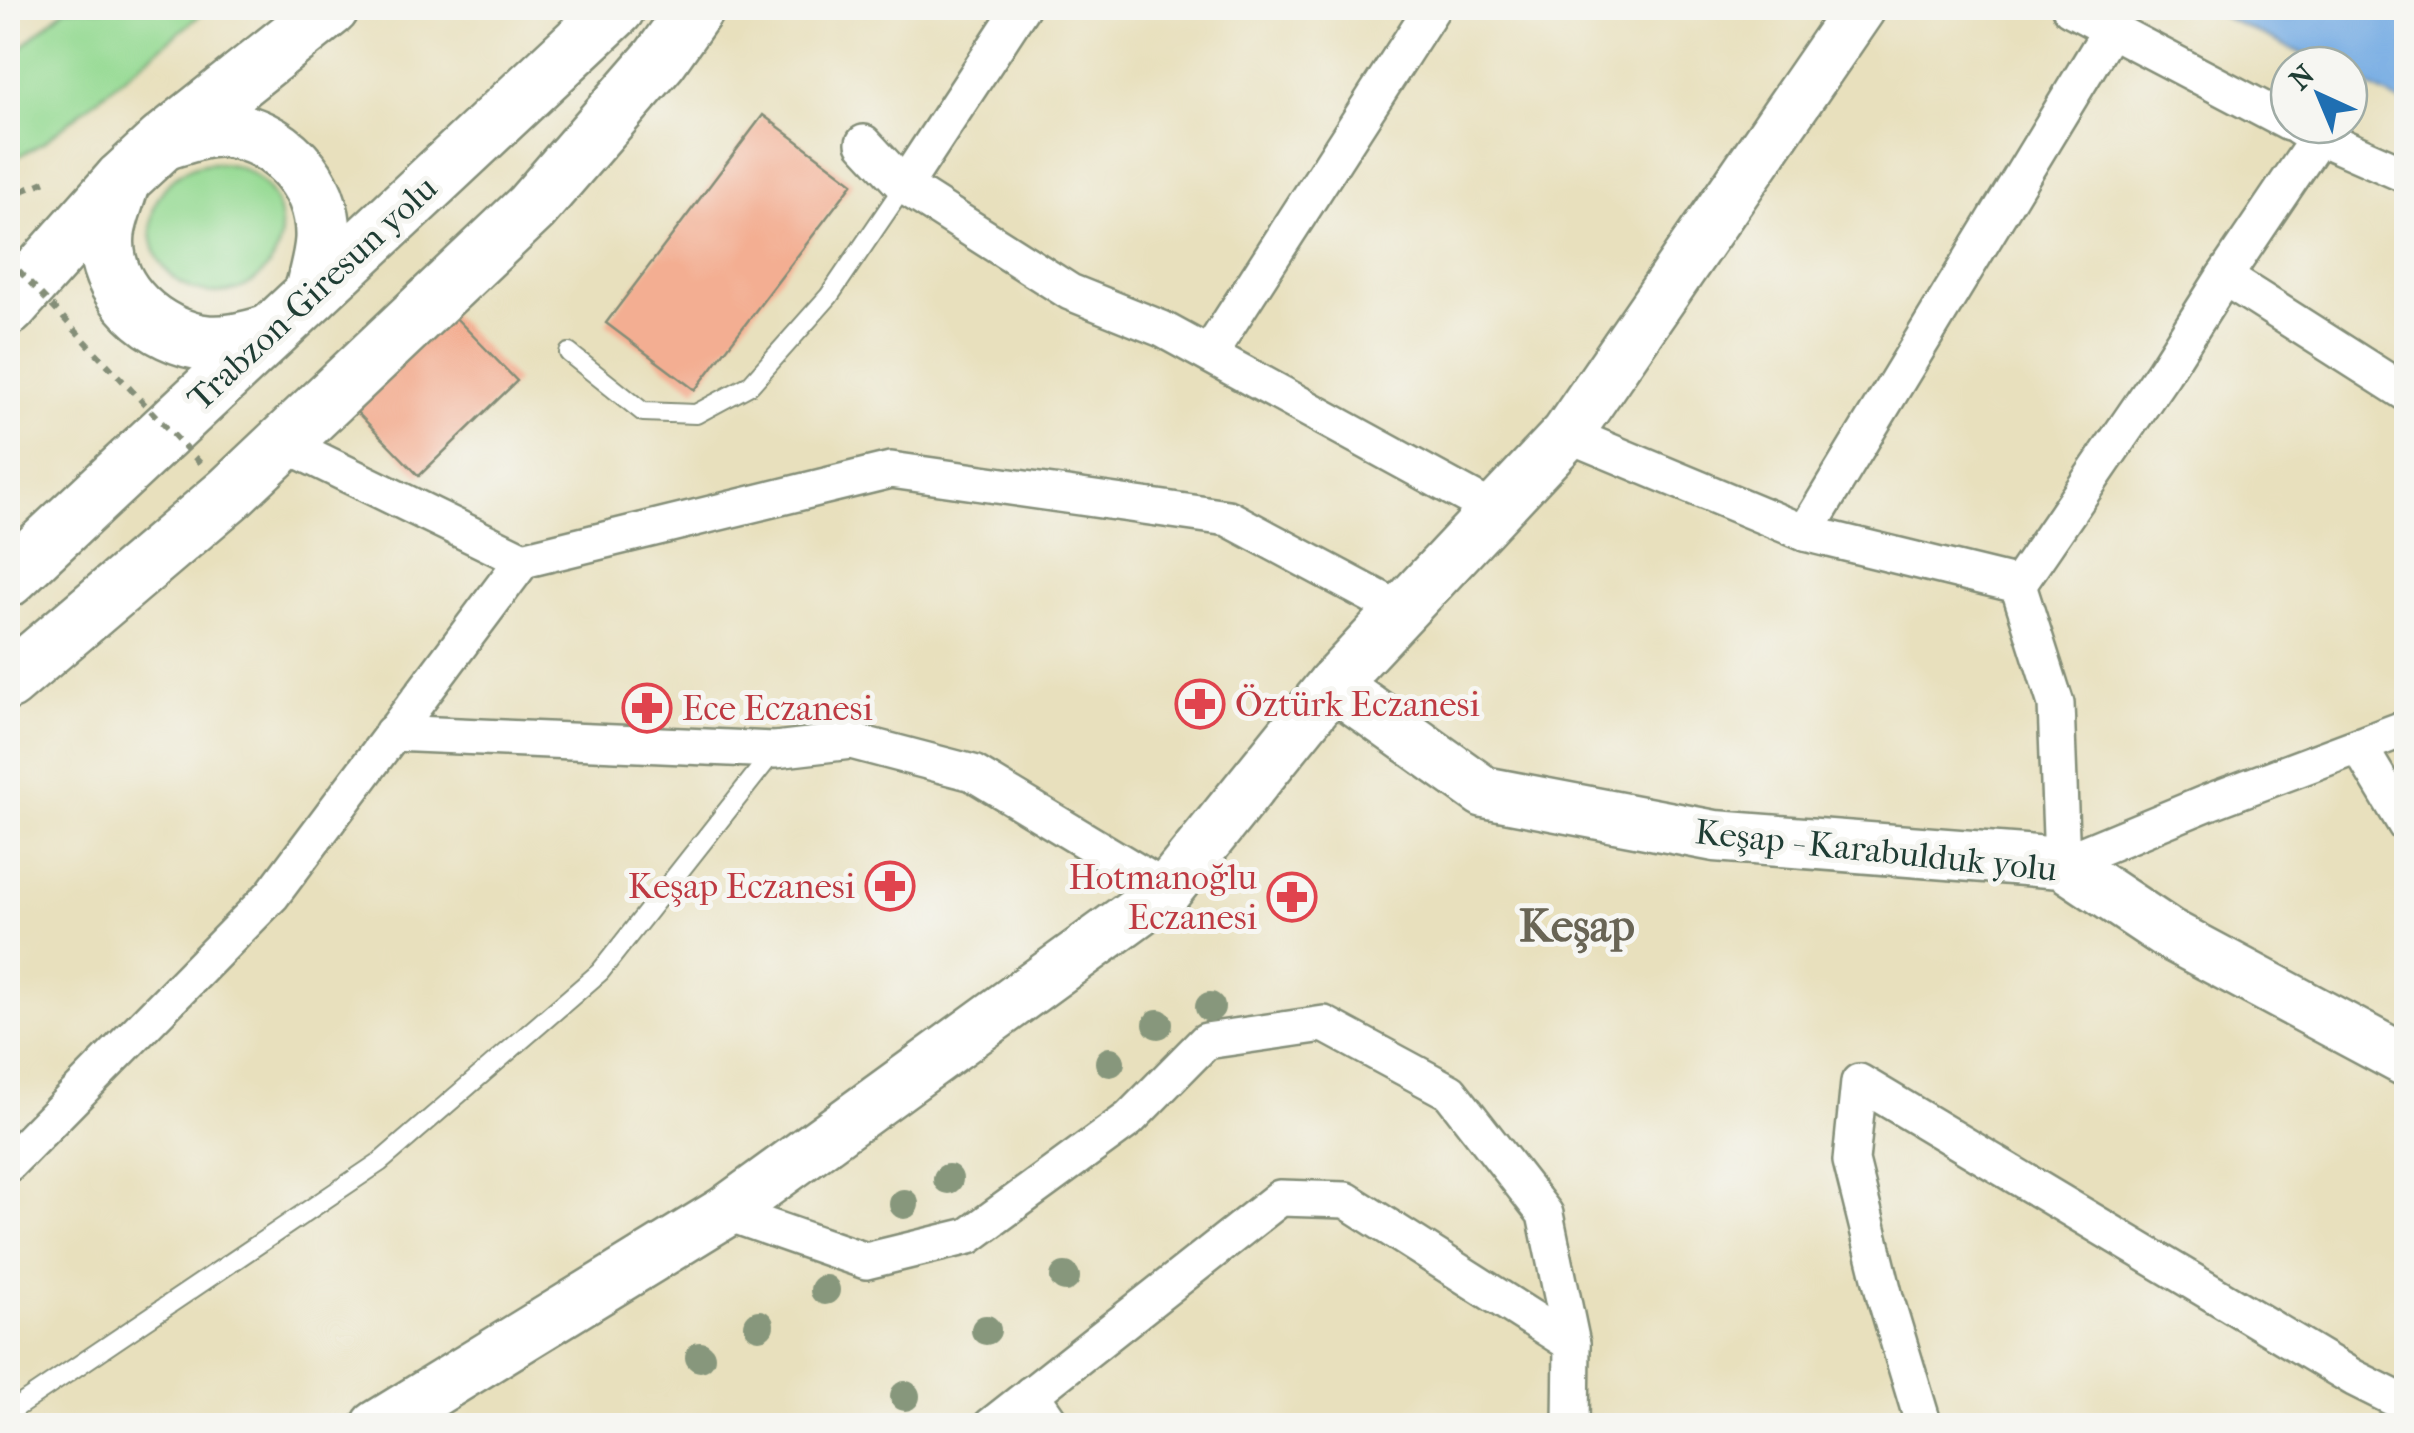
<svg xmlns="http://www.w3.org/2000/svg" width="2414" height="1433" viewBox="0 0 2414 1433" font-family="'IM FELL French Canon',serif">
	<rect width="100%" height="100%" fill="#f6f6f2"/>
	<filter id="ink" filterUnits="userSpaceOnUse"><feTurbulence type="fractalNoise" baseFrequency=".01" numOctaves="2"/><feDisplacementMap in="SourceGraphic" scale="20" xChannelSelector="R" yChannelSelector="G"/><feConvolveMatrix kernelMatrix="1 2 1 2 8 2 1 2 1" color-interpolation-filters="sRGB"/></filter>
	<filter id="wash" filterUnits="userSpaceOnUse"><feTurbulence type="fractalNoise" baseFrequency=".0048" numOctaves="4" result="noise"/><feDisplacementMap in="SourceGraphic" scale="40" xChannelSelector="R" yChannelSelector="G"/><feGaussianBlur stdDeviation="2.25" result="paint"/><feColorMatrix in="noise" values="0 0 0 0 0 0 0 0 0 0 0 0 0 0 0 0 0 1.4 0 .05"/><feComposite in="paint" operator="in"/></filter>
	<g filter="url(#wash)">
		<rect width="100%" height="100%" fill="#e8e0bd"/>
		<!-- green -->
		<g fill="#95da93" stroke="#5a8c64" stroke-width="2.5">
			<polygon points="66,8 209,8 43,143 8,162 8,59"/>
			<circle cx="216" cy="228" r="65"/>
		</g>
		<!-- water -->
		<polygon fill="#75abe3" stroke="#4a748c" stroke-width="2.5" points="2205,8 2406,8 2406,105 2349,76 2349,65 2326,65"/>
		<g id="blocks">
			<!-- building -->
			<g fill="#f3ae92">
				<polygon points="763,115 853,183 695,390 606,323"/>
				<polygon points="451,313 517,381 419,476 354,409"/>
			</g>
		</g>
	</g>
	<g filter="url(#ink)">
		<use href="#blocks" fill-opacity="0" stroke="#848e78" stroke-width="2.5"/>
		<g fill="none" stroke-linecap="round" stroke-linejoin="round">
			<!-- service casing -->
			<g stroke="#848e78" stroke-width="22">
				<g id="service">
					<polyline points="569,353 643,412 696,414 750,385 829,296 904,186"/>
					<polyline points="8,1413 380,1162 600,972 775,750"/>
				</g>
			</g>
			<!-- minor casing -->
			<g stroke="#848e78" stroke-width="40">
				<g id="minor">
					<polyline points="2070,8 2289,123"/>
					<polyline points="2299,128 2406,175"/>
					<polyline points="864,143 904,186 1070,292 1162,329 1495,511"/>
					<polyline points="904,186 1021,8"/>
					<polyline points="2224,277 2318,138"/>
					<polyline points="1209,354 1432,8"/>
					<polyline points="1567,434 1805,533 2018,585"/>
					<polyline points="283,443 523,560"/>
					<polyline points="1805,533 2111,29"/>
					<polyline points="2018,585 2056,704 2062,863 2209,802 2406,728"/>
					<polyline points="2018,585 2164,372 2224,277 2406,393"/>
					<polyline points="392,733 775,750 851,741 973,773 1167,890"/>
					<polyline points="2360,748 2406,825"/>
					<polyline points="8,1164 272,895 523,560 891,470 1228,518 1402,611"/>
					<polyline points="725,1212 866,1261 969,1236 1129,1119 1206,1041 1324,1024 1450,1092 1545,1214 1572,1344 1571,1426"/>
					<polyline points="1031,1394 1053,1426"/>
					<polyline points="991,1426 1280,1198 1346,1200 1572,1344"/>
					<polyline points="1924,1426 1885,1297 1851,1161 1859,1082 2354,1378 2406,1404"/>
				</g>
			</g>
			<!-- secondary casing -->
			<g stroke="#848e78" stroke-width="55">
				<g id="secondary">
					<polyline points="1333,684 1484,792 1715,836 2062,863 2167,933 2406,1061"/>
					<polyline points="377,1426 725,1212 1167,890 1333,684 1567,434 1860,8"/>
				</g>
			</g>
			<!-- trunk casing -->
			<g stroke="#848e78" stroke-width="60">
				<g id="trunk">
					<path d="M167,141C184,136 204,128 221,129C278,132 325,182 323,239C322,257 316,276 312,294"/>
					<path d="M122,180C118,197 109,216 107,233C101,291 156,338 208,343C229,345 250,338 270,333"/>
					<polyline points="8,308 122,180 163,142 331,8"/>
					<polyline points="8,579 617,8"/>
					<polyline points="8,682 230,493 531,208 660,59 696,8"/>
				</g>
			</g>
			<!-- path -->
			<polyline stroke="#848e78" stroke-width="6" stroke-dasharray="8 8" stroke-linecap="butt" points="8,197 51,179"/>
			<!-- service -->
			<use href="#service" stroke="#fff" stroke-width="18"/>
			<!-- minor -->
			<use href="#minor" stroke="#fff" stroke-width="35"/>
			<!-- secondary -->
			<use href="#secondary" stroke="#fff" stroke-width="50"/>
			<!-- trunk -->
			<use href="#trunk" stroke="#fff" stroke-width="55"/>
			<!-- path-bridge -->
			<polyline stroke="#848e78" stroke-width="6" stroke-dasharray="8 8" stroke-linecap="butt" points="8,259 200,463"/>
		</g>
		<!-- trees -->
		<g fill="#87977c">
			<circle cx="1210" cy="1007" r="15"/>
			<circle cx="1158" cy="1024" r="15"/>
			<circle cx="1110" cy="1062" r="15"/>
			<circle cx="948" cy="1179" r="15"/>
			<circle cx="904" cy="1204" r="15"/>
			<circle cx="1065" cy="1277" r="15"/>
			<circle cx="825" cy="1290" r="15"/>
			<circle cx="759" cy="1325" r="15"/>
			<circle cx="986" cy="1330" r="15"/>
			<circle cx="700" cy="1357" r="15"/>
			<circle cx="905" cy="1396" r="15"/>
		</g>
	</g>
	<!-- icons -->
	<defs>
		<g id="pharmacy-ring" transform="scale(2.5)"><circle r="9.5" fill="#f6f6f2" stroke="#e0444e" stroke-width="1.5"/><path d="M-2-6h4v4h4v4h-4v4h-4v-4h-4v-4h4Z" fill="#e0444e"/></g>
	</defs>
	<g fill-rule="evenodd">
		<use href="#pharmacy-ring" x="1200" y="704"/>
		<use href="#pharmacy-ring" x="647" y="708"/>
		<use href="#pharmacy-ring" x="890" y="886"/>
		<use href="#pharmacy-ring" x="1292" y="897"/>
	</g>
	<g text-anchor="middle" stroke-width="10" stroke-linejoin="round" paint-order="stroke">
		<!-- street labels -->
		<g font-size="35" fill="#1f3d34" stroke="#f6f6f2">
			<text transform="translate(312 293) rotate(-43)" y="12">Trabzon-Giresun yolu</text>
			<text transform="translate(1876 850) rotate(6)" y="12">Keşap - Karabulduk yolu</text>
		</g>
		<!-- health labels -->
		<g font-size="35" fill="#be3a42" stroke="#f6f6f2" text-anchor="start">
			<text x="1235" y="716">Öztürk Eczanesi</text>
			<text x="682" y="720">Ece Eczanesi</text>
			<text x="1257" y="889" text-anchor="end">Hotmanoğlu<tspan x="1257" dy="40">Eczanesi</tspan></text>
			<text x="855" y="898" text-anchor="end">Keşap Eczanesi</text>
		</g>
		<!-- district labels -->
		<g font-size="45" font-weight="bold" fill="#696555" stroke="#f6f6f2">
			<text x="1577" y="941">Keşap</text>
		</g>
	</g>
	<!-- margin -->
	<rect width="2414" height="1433" fill="none" stroke="#f6f6f2" stroke-width="40"/>
	<!-- north arrow -->
	<g transform="translate(2319 95) rotate(316)"><circle r="48" fill="#f6f6f2" stroke="#a0aca6" stroke-width="2.5"/>
	<path d="M0-8L18 38L0 25L-18 38Z" fill="#1f6fb2"/>
	<text y="-15" font-size="28" font-weight="bold" text-anchor="middle" fill="#1f3d34">N</text>
	</g>
</svg>
